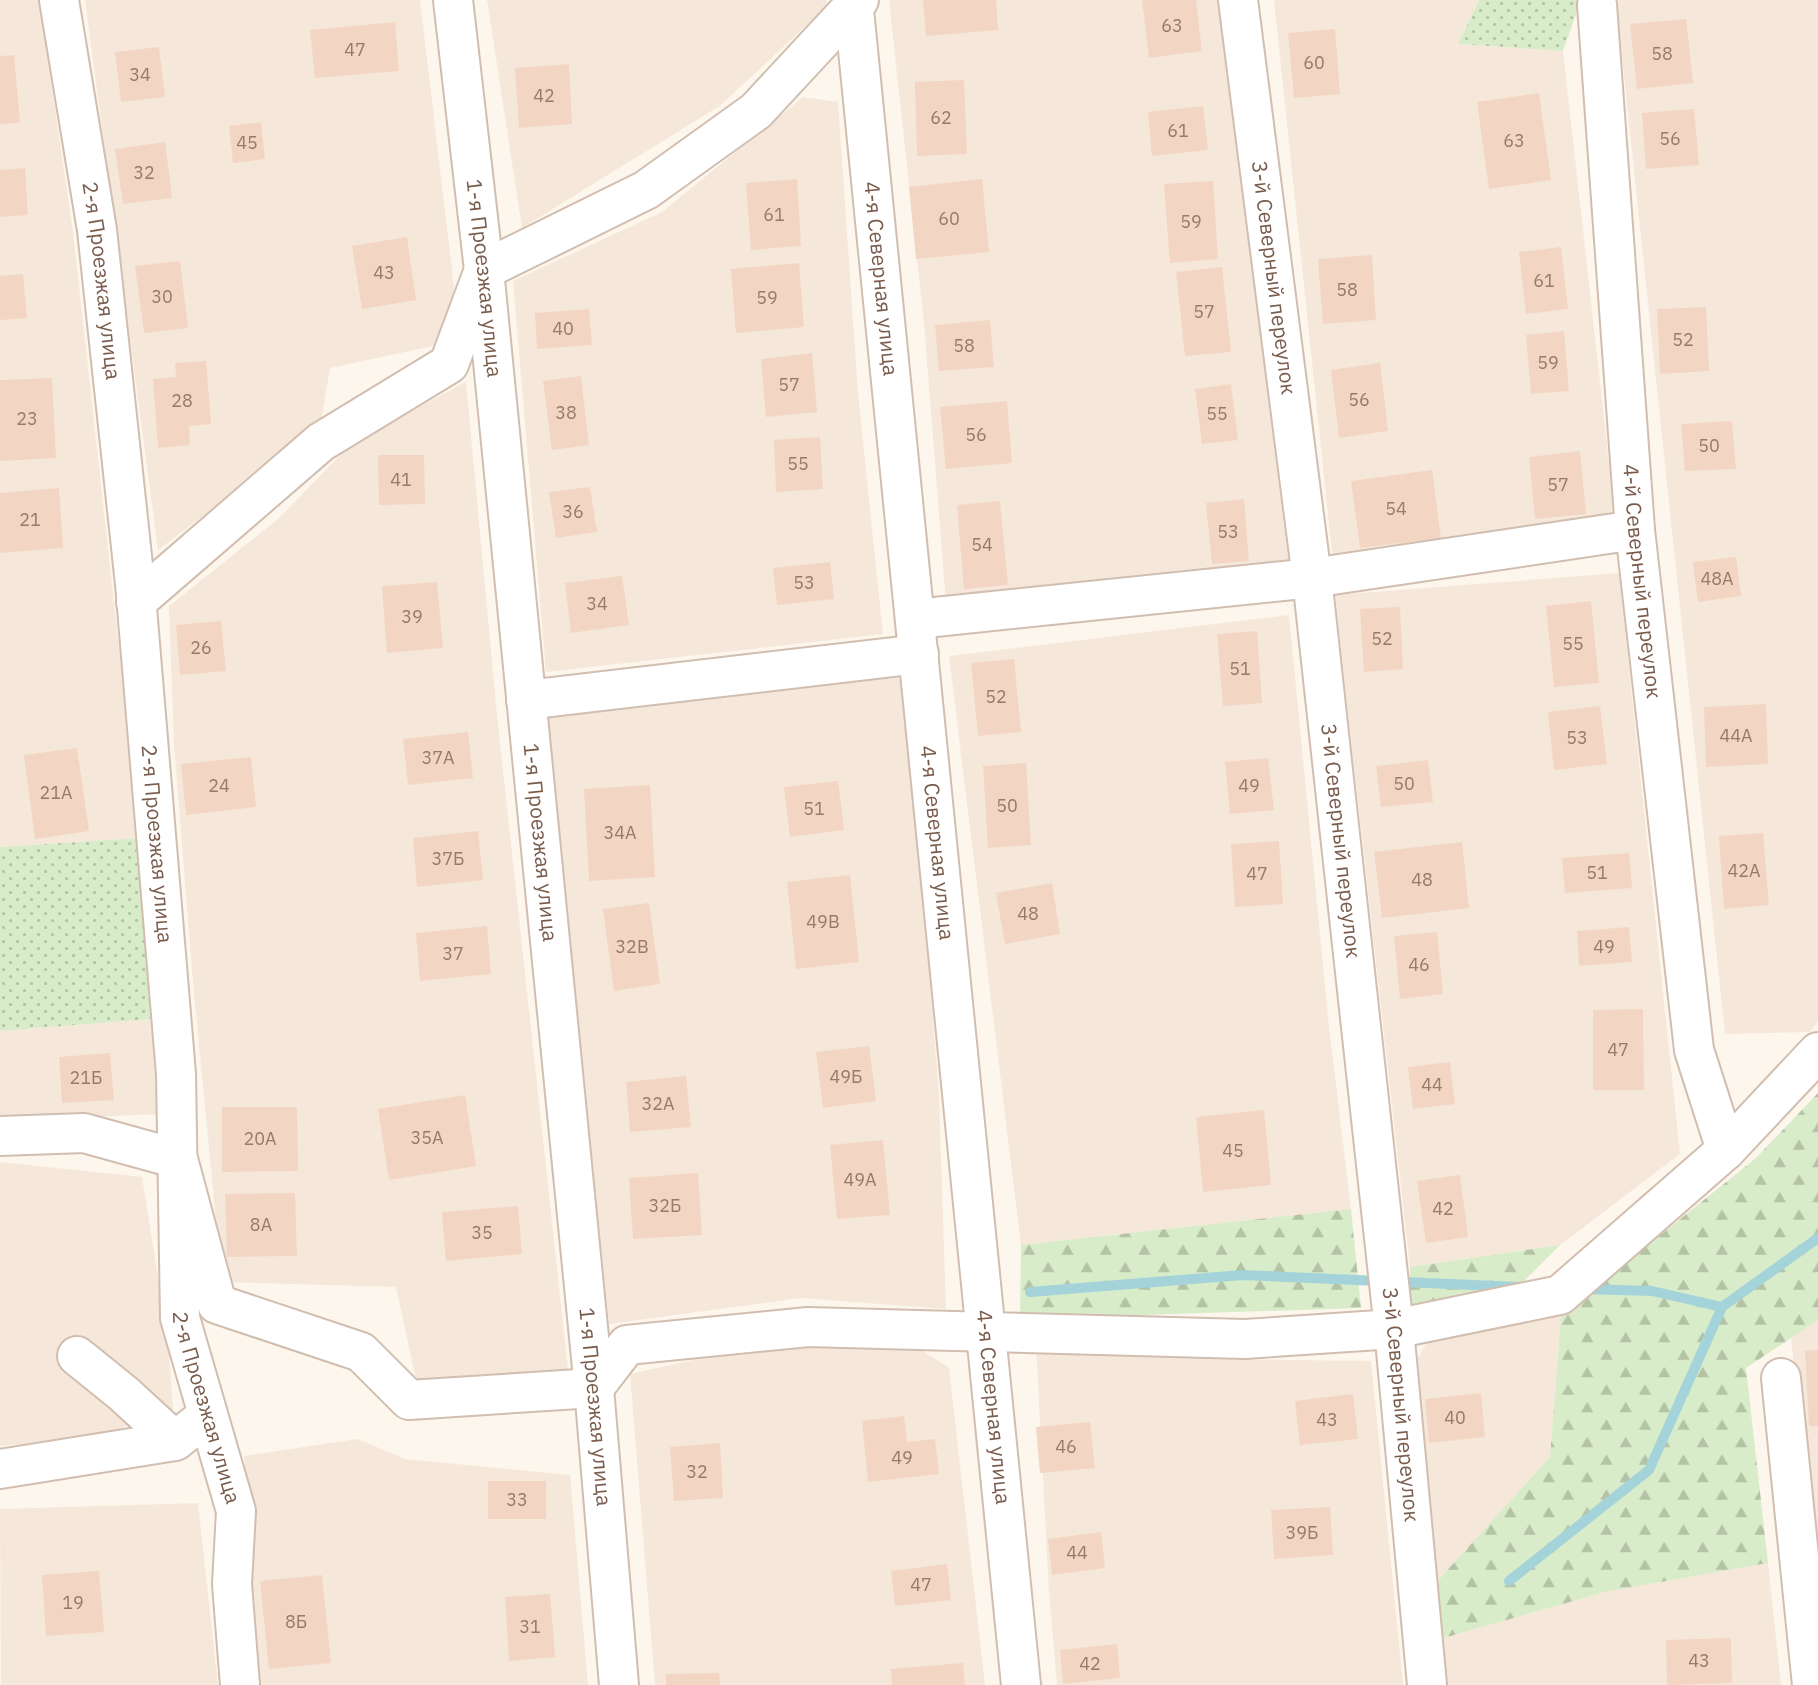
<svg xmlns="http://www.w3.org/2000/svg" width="1818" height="1685" viewBox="0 0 1818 1685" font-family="'IBM Plex Sans',sans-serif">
	<defs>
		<pattern id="grass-dots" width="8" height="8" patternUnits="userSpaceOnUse" patternTransform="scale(1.75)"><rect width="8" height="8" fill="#d8ecc9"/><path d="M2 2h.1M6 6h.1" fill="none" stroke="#b4c2a5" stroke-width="1.8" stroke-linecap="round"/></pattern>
		<pattern id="forest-firs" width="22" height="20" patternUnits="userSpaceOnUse" patternTransform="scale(1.75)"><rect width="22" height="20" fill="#d8ecc9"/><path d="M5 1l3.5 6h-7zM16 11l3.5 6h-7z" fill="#b4c2a5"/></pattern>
	</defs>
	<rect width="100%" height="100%" fill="#fdf6ec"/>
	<!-- residential -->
	<g fill="#f5e8da">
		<polygon points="0,0 39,0 73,232 140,838 0,847"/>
		<polygon points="85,0 420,0 457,312 438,345 330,368 320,427 158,550"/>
		<polygon points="487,0 826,0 827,6 721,105 522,228"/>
		<polygon points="889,0 1219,0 1291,581 946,603 924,323"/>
		<polygon points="1274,0 1479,0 1458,44 1563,51 1615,517 1333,562"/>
		<polygon points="1616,0 1818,0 1818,1021 1810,1032 1725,1034"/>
		<polygon points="803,97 838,102 858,393 883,634 546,672 513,281 662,212"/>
		<polygon points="466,382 497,715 568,1370 416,1379 396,1287 222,1282 193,983 174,744 169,606 278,519 353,442"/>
		<polygon points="1619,573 1680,1154 1560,1245 1410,1267 1335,595"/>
		<polygon points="1289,615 1329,1027 1351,1209 1021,1245 949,656"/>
		<polygon points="906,674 939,1096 946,1309 800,1298 609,1324 542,708"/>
		<polygon points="150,1019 161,1114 0,1121 0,1031"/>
		<polygon points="0,1162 142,1177 168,1340 173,1409 94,1438 0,1446"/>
		<polygon points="1561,1315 1550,1457 1432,1587 1411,1372 1430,1336"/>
		<polygon points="1818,1320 1818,1606 1791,1338"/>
		<polygon points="779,1341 911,1343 949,1368 985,1685 655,1685 630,1374"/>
		<polygon points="1036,1344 1220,1359 1371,1361 1403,1685 1057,1685 1049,1593"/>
		<polygon points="358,1439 405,1459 570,1475 588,1685 256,1685 246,1582 252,1528 244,1456"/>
		<polygon points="198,1503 218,1685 1,1685 0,1509"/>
		<polygon points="1768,1563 1781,1685 1445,1685 1440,1639 1605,1592"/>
	</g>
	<!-- grass -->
	<g fill="url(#grass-dots)">
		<polygon points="1479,0 1581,0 1563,51 1458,44"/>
		<polygon points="140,838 150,1019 0,1031 0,847"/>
	</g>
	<!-- forest -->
	<g fill="url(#forest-firs)">
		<polygon points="1818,1093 1818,1320 1746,1368 1768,1563 1605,1592 1440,1639 1432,1587 1550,1457 1561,1315 1756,1158"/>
		<polygon points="1351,1209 1361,1308 1020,1319 1021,1245"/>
		<polygon points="1560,1245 1509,1296 1409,1314 1410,1267"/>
	</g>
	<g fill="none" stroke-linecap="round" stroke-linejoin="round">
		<!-- stream -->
		<g stroke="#a5d3da" stroke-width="10">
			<polyline points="1584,1289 1652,1291 1722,1307"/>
			<polyline points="1030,1292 1243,1275 1519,1287"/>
			<polyline points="1509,1581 1649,1470 1722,1307 1818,1238"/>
		</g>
	</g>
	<!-- building -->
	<g fill="#f3d5c3">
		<polygon points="923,0 996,0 998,30 926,36"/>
		<polygon points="1142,0 1196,0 1202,51 1149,58"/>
		<polygon points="1686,19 1693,83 1637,89 1630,24"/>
		<polygon points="395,22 399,71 315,78 310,30"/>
		<polygon points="1335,29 1340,94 1294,98 1288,33"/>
		<polygon points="159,47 165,97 121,102 115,52"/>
		<polygon points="14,55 20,123 0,124 0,56"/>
		<polygon points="569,64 572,124 519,128 515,68"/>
		<polygon points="964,80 967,154 917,156 915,82"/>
		<polygon points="1539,93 1551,180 1489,189 1477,102"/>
		<polygon points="1203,106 1208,150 1152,156 1148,112"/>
		<polygon points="1694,109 1699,165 1646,169 1642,113"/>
		<polygon points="261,122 265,159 233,163 229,126"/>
		<polygon points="165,142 172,198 123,204 115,149"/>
		<polygon points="25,168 28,215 0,217 0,170"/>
		<polygon points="797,179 801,246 751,250 746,183"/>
		<polygon points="982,179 989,252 916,259 909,187"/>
		<polygon points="1213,181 1218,259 1170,263 1164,184"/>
		<polygon points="407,237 416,300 362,309 352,246"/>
		<polygon points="1561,247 1568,309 1526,314 1519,252"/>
		<polygon points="1372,255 1376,320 1323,324 1318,259"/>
		<polygon points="180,261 188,328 144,333 135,266"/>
		<polygon points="799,263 804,327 736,333 731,269"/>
		<polygon points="1222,267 1231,352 1185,356 1176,272"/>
		<polygon points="23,274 27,318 0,320 0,276"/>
		<polygon points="1706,307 1709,371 1660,374 1657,309"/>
		<polygon points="589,309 592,345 537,349 535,313"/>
		<polygon points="990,320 994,367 939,371 935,325"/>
		<polygon points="1564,331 1569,391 1531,394 1526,335"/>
		<polygon points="812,353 817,412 766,417 761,359"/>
		<polygon points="206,361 211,424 189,426 190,445 158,448 153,379 176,377 175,363"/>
		<polygon points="1380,363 1388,431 1339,438 1331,370"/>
		<polygon points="581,376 589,445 552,450 543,381"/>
		<polygon points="52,378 56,458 0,461 0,380"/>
		<polygon points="1231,384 1238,440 1202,444 1195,389"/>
		<polygon points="1007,401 1012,463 946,469 940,407"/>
		<polygon points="1732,421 1736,469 1685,471 1681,424"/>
		<polygon points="820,437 823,489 776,492 774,440"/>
		<polygon points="1580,451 1586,514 1535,519 1529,457"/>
		<polygon points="378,455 424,455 425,504 379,505"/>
		<polygon points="1432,470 1441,538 1360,548 1351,481"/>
		<polygon points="590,487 597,532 556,538 549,492"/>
		<polygon points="59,488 63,548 0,553 0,493"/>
		<polygon points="1244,499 1249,561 1212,564 1206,503"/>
		<polygon points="1000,501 1008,585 964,589 957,505"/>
		<polygon points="1736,557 1741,596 1698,602 1693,562"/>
		<polygon points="830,562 834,599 777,605 773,568"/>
		<polygon points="622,576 629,625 571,633 565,583"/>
		<polygon points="437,582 443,648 387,653 382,586"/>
		<polygon points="1591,601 1599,683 1554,687 1546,606"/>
		<polygon points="1400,607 1403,669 1364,672 1360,609"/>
		<polygon points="221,621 226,671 180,675 176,625"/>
		<polygon points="1257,631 1262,703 1223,706 1217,634"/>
		<polygon points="1014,659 1021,732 978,736 971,663"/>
		<polygon points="1766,704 1768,764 1706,767 1704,707"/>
		<polygon points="1600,706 1607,764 1554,770 1548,712"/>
		<polygon points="468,732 473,778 408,785 403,739"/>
		<polygon points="77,748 89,831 35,839 24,755"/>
		<polygon points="251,757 256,807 186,815 181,764"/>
		<polygon points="1268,758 1274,810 1230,814 1225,762"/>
		<polygon points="1428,760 1433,802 1381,807 1376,766"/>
		<polygon points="1026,763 1031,845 988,848 983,766"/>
		<polygon points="838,781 844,830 790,837 784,787"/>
		<polygon points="650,785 655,877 589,881 584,789"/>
		<polygon points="478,831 483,880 417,887 413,838"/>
		<polygon points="1763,833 1769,905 1724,909 1719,836"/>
		<polygon points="1279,841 1283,904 1235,907 1231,844"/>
		<polygon points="1462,842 1469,908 1382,918 1374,852"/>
		<polygon points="1629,853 1632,888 1565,893 1562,858"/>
		<polygon points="850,875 859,962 796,969 787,882"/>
		<polygon points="1052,883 1060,934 1005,944 996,893"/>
		<polygon points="649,903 660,984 614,991 603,909"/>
		<polygon points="487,926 491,974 420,981 416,933"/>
		<polygon points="1629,927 1632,962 1579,966 1577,931"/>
		<polygon points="1437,932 1443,994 1400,999 1394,936"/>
		<polygon points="1643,1009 1644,1090 1593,1090 1593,1010"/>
		<polygon points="869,1046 876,1101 823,1108 816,1052"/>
		<polygon points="110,1053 114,1100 62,1103 59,1057"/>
		<polygon points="1450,1062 1455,1104 1413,1109 1408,1067"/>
		<polygon points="686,1076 691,1127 630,1132 626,1082"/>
		<polygon points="465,1095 476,1166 389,1180 378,1109"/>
		<polygon points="222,1107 297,1107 298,1171 222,1172"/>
		<polygon points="1264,1110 1271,1185 1203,1192 1196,1117"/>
		<polygon points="883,1140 890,1215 837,1219 830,1145"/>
		<polygon points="698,1173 702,1235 633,1239 629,1178"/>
		<polygon points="1460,1175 1468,1237 1426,1243 1417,1181"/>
		<polygon points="295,1193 297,1256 227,1257 225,1194"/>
		<polygon points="518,1206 522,1254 446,1261 442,1212"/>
		<polygon points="1818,1350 1818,1426 1809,1426 1805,1351"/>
		<polygon points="1481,1393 1485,1437 1429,1443 1425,1399"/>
		<polygon points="1353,1394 1358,1439 1300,1445 1295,1401"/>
		<polygon points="904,1416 907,1442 935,1439 939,1474 868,1482 862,1421"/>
		<polygon points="1090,1422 1095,1468 1040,1473 1036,1427"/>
		<polygon points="720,1443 723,1498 674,1501 670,1447"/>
		<rect x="488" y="1481" width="58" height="38"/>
		<polygon points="1330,1507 1333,1555 1274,1559 1271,1510"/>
		<polygon points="1101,1532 1105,1568 1052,1575 1048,1539"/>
		<polygon points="947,1564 951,1600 895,1606 891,1571"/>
		<polygon points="99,1571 104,1632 46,1636 42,1575"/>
		<polygon points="322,1575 331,1663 269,1669 260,1581"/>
		<polygon points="550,1594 555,1657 509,1661 505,1597"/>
		<polygon points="1731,1638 1732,1683 1667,1685 1666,1640"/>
		<polygon points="1117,1644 1120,1678 1063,1684 1060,1650"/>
		<polygon points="963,1663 965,1685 892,1685 891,1669"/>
		<polygon points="719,1673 720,1685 666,1685 666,1674"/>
	</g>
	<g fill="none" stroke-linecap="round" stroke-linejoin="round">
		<!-- minor casing -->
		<g stroke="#d1beb0" stroke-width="42">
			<g id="minor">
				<path id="s1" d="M59,0L97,230L135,584L176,1074L180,1318L236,1511L232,1584L240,1685"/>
				<path id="s2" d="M453,0L484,270L594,1388L619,1685"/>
				<path id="s3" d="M853,0L1021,1685"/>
				<path id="s4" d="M1238,0L1312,578L1394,1329L1427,1685"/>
				<path id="s5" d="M1597,5L1635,530L1694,1050L1726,1150"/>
				<polyline points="136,602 321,442 449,364 484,270 646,190 756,111 859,0"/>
				<polyline points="916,619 1312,578 1635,530"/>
				<polyline points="526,700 919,654"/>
				<polyline points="0,1136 84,1133 178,1159 217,1304 361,1352 409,1400 594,1388 627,1345 808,1327 1245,1339 1394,1329 1560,1295 1726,1150 1818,1052"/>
				<polyline points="77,1356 124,1394 175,1441"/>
				<polyline points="1781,1378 1812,1685"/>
				<polyline points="0,1469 175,1441 208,1415"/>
			</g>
		</g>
		<!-- minor -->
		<use href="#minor" stroke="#fff" stroke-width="38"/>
	</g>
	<g text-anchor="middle" stroke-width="5" stroke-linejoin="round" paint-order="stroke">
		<!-- number labels -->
		<g font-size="18" fill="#987a6a">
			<text x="1172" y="32">63</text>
			<text x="355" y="56">47</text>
			<text x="1662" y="60">58</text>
			<text x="1314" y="69">60</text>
			<text x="140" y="81">34</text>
			<text x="544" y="102">42</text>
			<text x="941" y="124">62</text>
			<text x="1178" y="137">61</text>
			<text x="1670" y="145">56</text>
			<text x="1514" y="147">63</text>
			<text x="247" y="149">45</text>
			<text x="144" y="179">32</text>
			<text x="774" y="221">61</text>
			<text x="949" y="225">60</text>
			<text x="1191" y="228">59</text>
			<text x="384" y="279">43</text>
			<text x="1544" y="287">61</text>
			<text x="1347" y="296">58</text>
			<text x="162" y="303">30</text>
			<text x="767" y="304">59</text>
			<text x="1204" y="318">57</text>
			<text x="563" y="335">40</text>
			<text x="1683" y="346">52</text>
			<text x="964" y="352">58</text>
			<text x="1548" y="369">59</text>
			<text x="789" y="391">57</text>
			<text x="1359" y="406">56</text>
			<text x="182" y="407">28</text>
			<text x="566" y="419">38</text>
			<text x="1217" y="420">55</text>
			<text x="27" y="425">23</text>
			<text x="976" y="441">56</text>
			<text x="1709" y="452">50</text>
			<text x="798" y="470">55</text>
			<text x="401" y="486">41</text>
			<text x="1558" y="491">57</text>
			<text x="1396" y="515">54</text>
			<text x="573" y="518">36</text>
			<text x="30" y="526">21</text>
			<text x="1228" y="538">53</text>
			<text x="982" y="551">54</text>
			<text x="1717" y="585">48А</text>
			<text x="804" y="589">53</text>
			<text x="597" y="610">34</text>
			<text x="412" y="623">39</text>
			<text x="1382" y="645">52</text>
			<text x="1573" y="650">55</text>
			<text x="201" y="654">26</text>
			<text x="1240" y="675">51</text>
			<text x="996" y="703">52</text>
			<text x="1736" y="742">44А</text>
			<text x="1577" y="744">53</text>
			<text x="438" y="764">37А</text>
			<text x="1404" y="790">50</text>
			<text x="219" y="792">24</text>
			<text x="1249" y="792">49</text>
			<text x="56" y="799">21А</text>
			<text x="1007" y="812">50</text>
			<text x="814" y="815">51</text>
			<text x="620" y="839">34А</text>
			<text x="448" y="865">37Б</text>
			<text x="1744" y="877">42А</text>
			<text x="1597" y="879">51</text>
			<text x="1257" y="880">47</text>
			<text x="1422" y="886">48</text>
			<text x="1028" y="920">48</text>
			<text x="823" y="928">49В</text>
			<text x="632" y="953">32В</text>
			<text x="1604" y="953">49</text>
			<text x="453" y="960">37</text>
			<text x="1419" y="971">46</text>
			<text x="1618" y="1056">47</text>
			<text x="846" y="1083">49Б</text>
			<text x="86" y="1084">21Б</text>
			<text x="1432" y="1091">44</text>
			<text x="658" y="1110">32А</text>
			<text x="427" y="1144">35А</text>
			<text x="260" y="1145">20А</text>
			<text x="1233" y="1157">45</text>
			<text x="860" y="1186">49А</text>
			<text x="665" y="1212">32Б</text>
			<text x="1443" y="1215">42</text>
			<text x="261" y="1231">8А</text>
			<text x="482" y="1239">35</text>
			<text x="1455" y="1424">40</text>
			<text x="1327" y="1426">43</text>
			<text x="1066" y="1453">46</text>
			<text x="902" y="1464">49</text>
			<text x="697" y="1478">32</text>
			<text x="517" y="1506">33</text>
			<text x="1302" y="1539">39Б</text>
			<text x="1077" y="1559">44</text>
			<text x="921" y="1591">47</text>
			<text x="73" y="1609">19</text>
			<text x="296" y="1628">8Б</text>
			<text x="530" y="1633">31</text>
			<text x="1699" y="1667">43</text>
			<text x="1090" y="1670">42</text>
		</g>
		<!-- street labels -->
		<g font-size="21" fill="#7a5c4d" stroke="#fffaf3">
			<text dy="7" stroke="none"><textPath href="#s2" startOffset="280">1-я Проезжая улица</textPath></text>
			<text dy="7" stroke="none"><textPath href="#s3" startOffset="280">4-я Северная улица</textPath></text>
			<text dy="7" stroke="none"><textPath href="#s4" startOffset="280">3-й Северный переулок</textPath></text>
			<text dy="7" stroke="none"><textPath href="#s1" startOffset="284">2-я Проезжая улица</textPath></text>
			<text dy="7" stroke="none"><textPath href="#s5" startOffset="578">4-й Северный переулок</textPath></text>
			<text dy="7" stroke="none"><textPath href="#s2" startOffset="847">1-я Проезжая улица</textPath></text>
			<text dy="7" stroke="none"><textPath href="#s3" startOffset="847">4-я Северная улица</textPath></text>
			<text dy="7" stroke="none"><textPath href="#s4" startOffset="847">3-й Северный переулок</textPath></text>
			<text dy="7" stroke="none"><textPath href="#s1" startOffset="850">2-я Проезжая улица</textPath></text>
			<text dy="7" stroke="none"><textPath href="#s4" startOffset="1414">3-й Северный переулок</textPath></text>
			<text dy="7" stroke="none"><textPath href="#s1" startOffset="1418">2-я Проезжая улица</textPath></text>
			<text dy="7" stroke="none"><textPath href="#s2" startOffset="1414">1-я Проезжая улица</textPath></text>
			<text dy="7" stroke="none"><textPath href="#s3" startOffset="1414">4-я Северная улица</textPath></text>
		</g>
	</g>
</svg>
